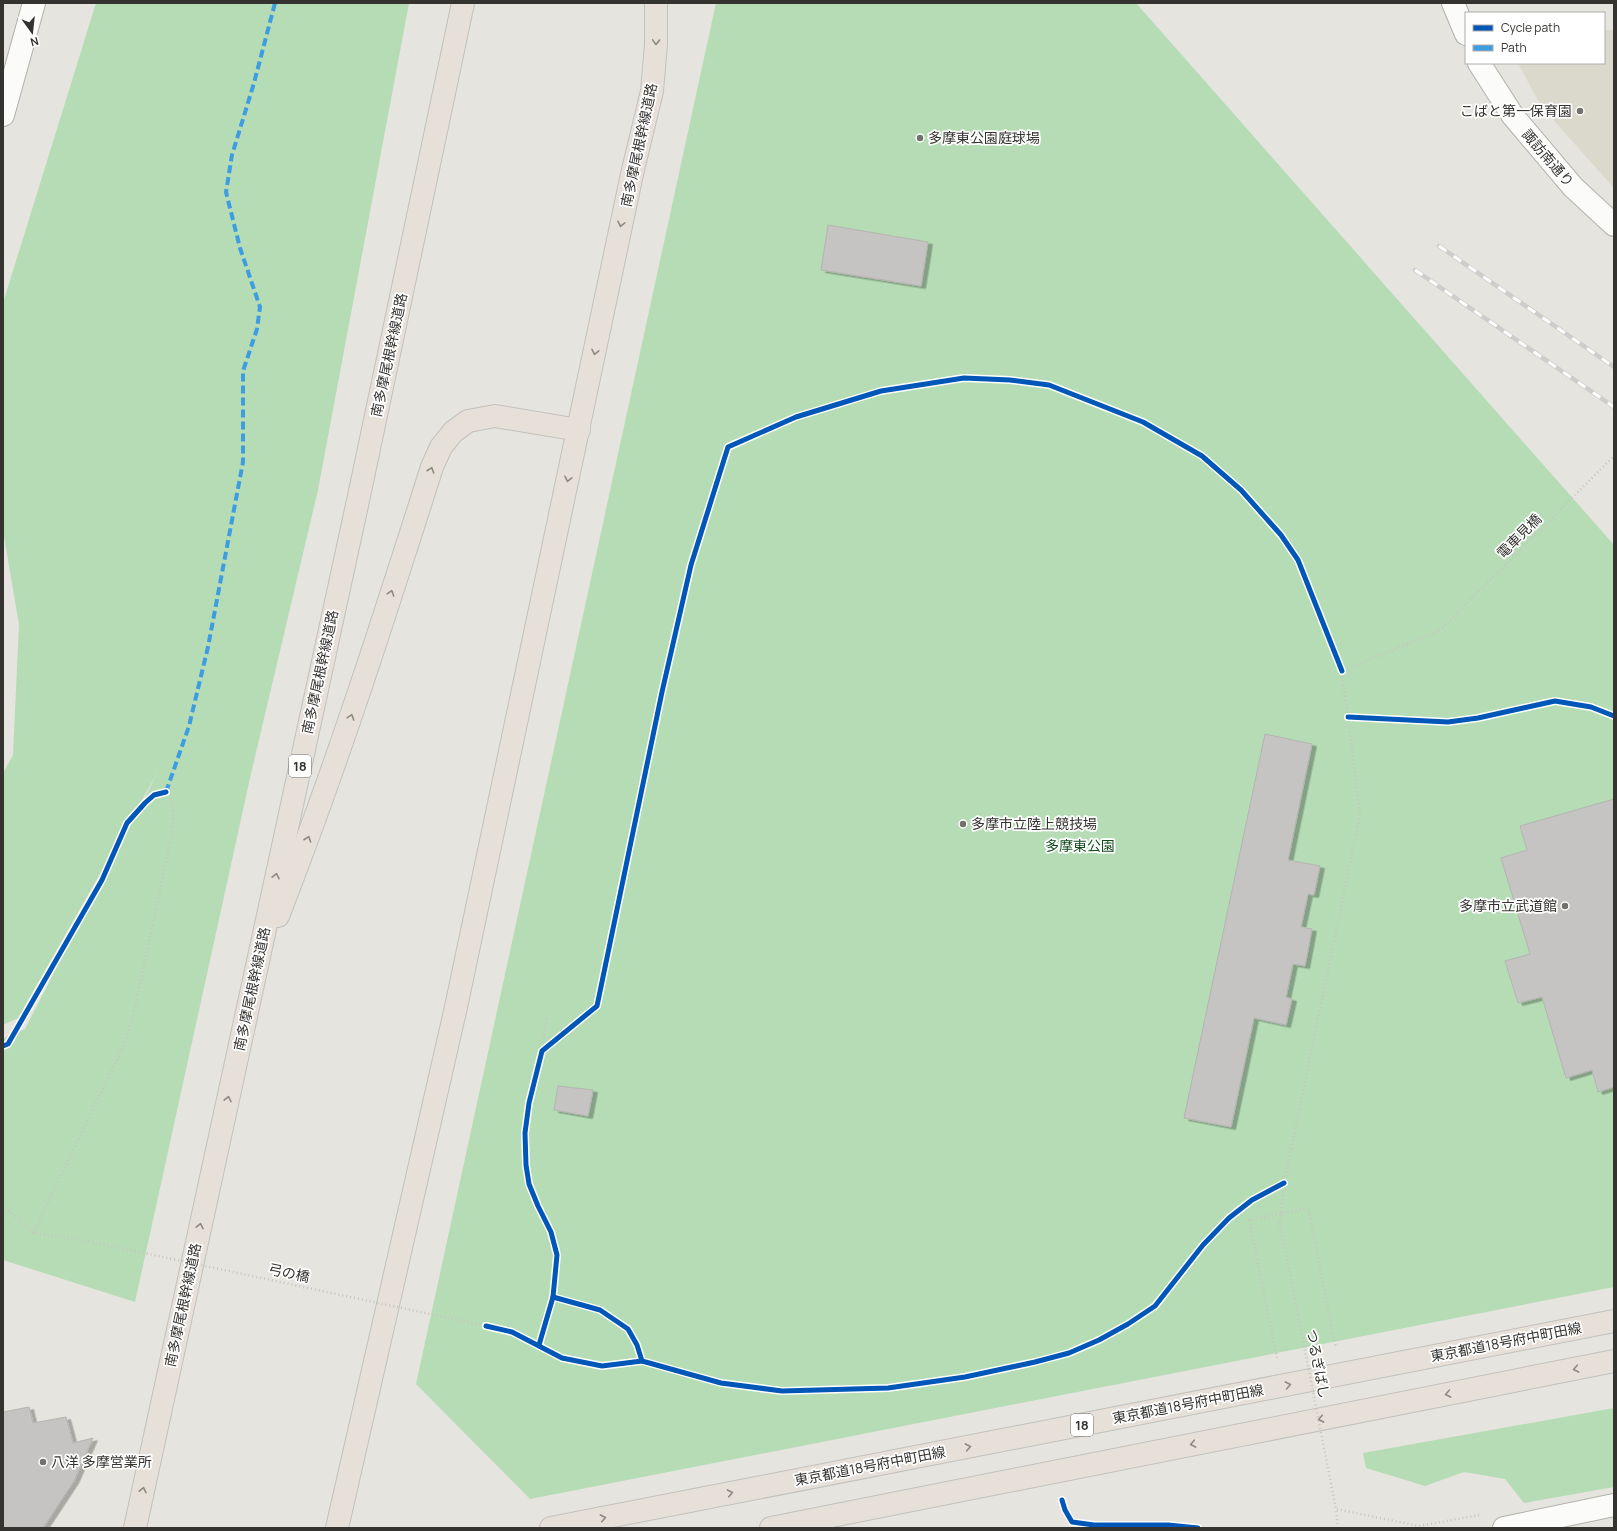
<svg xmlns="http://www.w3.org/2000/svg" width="1617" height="1531" viewBox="0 0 1617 1531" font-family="Manrope,'Noto Sans JP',sans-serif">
	<defs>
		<filter id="shadow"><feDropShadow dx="4.5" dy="2.5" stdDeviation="0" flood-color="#0004"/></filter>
	</defs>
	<rect width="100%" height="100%" fill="#e5e4de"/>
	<!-- built -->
	<polygon fill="#dbd8cc" points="1604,30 1614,30 1614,188 1556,123 1537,99 1518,63 1604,63"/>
	<!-- green -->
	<g fill="#b5dcb5">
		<polygon points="96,3 409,3 318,490 250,778 135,1302 3,1260 3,1039 25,1029 159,770 18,1018 3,1025 3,773 13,755 19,625 3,530 3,303"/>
		<polygon points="716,3 1136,3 1614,545 1614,1287 530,1499 416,1384"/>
		<polygon points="1614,1408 1614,1487 1524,1503 1505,1479 1464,1472 1425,1486 1366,1468 1363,1453"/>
	</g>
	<!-- building -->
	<g fill="#c6c4c2" stroke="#b5b4b2" filter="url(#shadow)">
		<polygon points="828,225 928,242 921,286 821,270"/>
		<polygon points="1265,734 1312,744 1288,860 1320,866 1314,895 1308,894 1301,927 1312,929 1305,966 1293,964 1286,997 1292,999 1286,1025 1254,1018 1231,1127 1184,1118"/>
		<polygon points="1614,799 1614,1087 1598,1092 1592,1070 1566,1078 1542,997 1518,1003 1505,961 1530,954 1501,858 1527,850 1520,826"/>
		<polygon points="558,1086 593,1090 588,1116 554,1110"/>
		<polygon points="29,1407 33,1423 66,1417 73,1443 93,1438 74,1481 43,1528 3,1528 3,1412"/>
	</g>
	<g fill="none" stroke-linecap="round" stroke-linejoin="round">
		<!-- minor casing -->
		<g stroke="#b2b1ad" stroke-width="24">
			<polyline id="minor" points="1504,1528 1614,1505"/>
		</g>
		<!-- tertiary casing -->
		<g stroke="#b2b1ad" stroke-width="24">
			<g id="tertiary">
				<polyline points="1453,3 1466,34"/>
				<polyline points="1479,63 1513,116 1573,187 1614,225"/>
				<polyline points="3,115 34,3"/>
			</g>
		</g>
		<!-- primary casing -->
		<g stroke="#c1c1be" stroke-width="24">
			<g id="primary">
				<path d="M278,916C336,768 384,618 432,467L441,447L453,432L468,421L495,416L579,430"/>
				<polyline points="135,1528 359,496 463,3"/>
				<polyline points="337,1528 456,1007 632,174 652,91 656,44 656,3"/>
				<polyline points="551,1528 1614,1321"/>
				<polyline points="771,1528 1614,1361"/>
			</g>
		</g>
		<!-- path -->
		<g stroke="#c6c5c2" stroke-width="2.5" stroke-dasharray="1 3" stroke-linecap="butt">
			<polyline points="1348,717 1448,722 1478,718 1555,701 1591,707 1614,716"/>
			<polyline points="3,1046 8,1044 102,880 127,823 145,803 154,795 166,792 173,808 173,829 133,1017 124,1045 33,1233"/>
			<polyline points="3,1050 8,1045"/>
			<polyline points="542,1051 547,1015"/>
			<polyline points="3,1205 33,1233 88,1241"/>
			<polyline points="1280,1224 1284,1183 1360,815 1342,671 1439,631"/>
			<polyline points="553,1297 600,1310 628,1329 637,1345 642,1361"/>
			<polyline points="486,1326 512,1332 562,1358 602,1366 642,1361 721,1383 782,1391 888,1388 965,1377 1035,1362 1069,1353 1099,1340 1128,1324 1155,1306 1203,1245 1229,1218 1252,1200 1284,1183"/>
			<polyline points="539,1345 553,1297 557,1255 551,1232 538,1206 529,1184 526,1165 525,1133 529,1103 542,1051 597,1006 662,692 691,565 728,447 796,417 881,391 964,378 1010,380 1049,385 1143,422 1202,456 1241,490 1281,535 1298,560 1342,671"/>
			<polyline points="1277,1358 1249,1220 1308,1208 1336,1348"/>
			<polyline points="1062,1500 1065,1510 1072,1522 1094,1525 1168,1525 1198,1528"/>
			<polyline points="1338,1528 1336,1509 1419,1526 1479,1515"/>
		</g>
		<!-- minor -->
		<use href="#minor" stroke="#fbfbfa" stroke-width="22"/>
		<!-- tertiary -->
		<use href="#tertiary" stroke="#fbfbfa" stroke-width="22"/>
		<!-- primary -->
		<use href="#primary" stroke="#e6e0d8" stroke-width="22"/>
		<!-- rail casing -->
		<g stroke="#cdcdcb" stroke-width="4.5">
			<g id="rail">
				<polyline points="1439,246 1614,367"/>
				<polyline points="1415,270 1614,407"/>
			</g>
		</g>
		<!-- rail -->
		<use href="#rail" stroke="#fff" stroke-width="3" stroke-dasharray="9" stroke-linecap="butt"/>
		<!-- path-bridge -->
		<g stroke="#c6c5c2" stroke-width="2.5" stroke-dasharray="1 3" stroke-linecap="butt">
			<polyline points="1439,631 1614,456"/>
			<polyline points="1280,1224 1336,1509"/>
			<polyline points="88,1241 486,1326"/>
		</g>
		<!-- quiet -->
		<polyline stroke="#3e9de1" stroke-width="4" stroke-dasharray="8 4" stroke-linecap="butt" points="166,792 189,726 208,647 243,462 243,371 257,329 260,307 240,248 226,192 232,155 254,83 275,3"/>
		<!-- cycleway casing -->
		<g stroke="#fff" stroke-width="8">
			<g id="cycleway">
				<polyline points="1348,717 1448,722 1478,718 1555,701 1591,707 1614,716"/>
				<polyline points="3,1046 8,1044 102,880 127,823 145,803 154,795 166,792"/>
				<polyline points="553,1297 600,1310 628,1329 637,1345 642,1361"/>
				<polyline points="486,1326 512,1332 562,1358 602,1366 642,1361 721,1383 782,1391 888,1388 965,1377 1035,1362 1069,1353 1099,1340 1128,1324 1155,1306 1203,1245 1229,1218 1252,1200 1284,1183"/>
				<polyline points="539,1345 553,1297 557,1255 551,1232 538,1206 529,1184 526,1165 525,1133 529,1103 542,1051 597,1006 662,692 691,565 728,447 796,417 881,391 964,378 1010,380 1049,385 1143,422 1202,456 1241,490 1281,535 1298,560 1342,671"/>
				<polyline points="1062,1500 1065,1510 1072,1522 1094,1525 1168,1525 1198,1528"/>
			</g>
		</g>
		<!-- cycleway -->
		<use href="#cycleway" stroke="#0057b8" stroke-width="5"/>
	</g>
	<!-- one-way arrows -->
	<defs><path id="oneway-chevron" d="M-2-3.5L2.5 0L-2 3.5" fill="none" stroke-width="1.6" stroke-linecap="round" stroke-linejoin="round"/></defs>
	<g stroke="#8d8a84">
		<use href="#oneway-chevron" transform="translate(656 42) rotate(92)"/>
		<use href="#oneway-chevron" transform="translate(621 224) rotate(102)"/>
		<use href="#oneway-chevron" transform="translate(595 352) rotate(102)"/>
		<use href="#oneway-chevron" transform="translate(431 470) rotate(-71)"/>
		<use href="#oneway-chevron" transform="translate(568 479) rotate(102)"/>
		<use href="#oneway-chevron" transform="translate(391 593) rotate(-72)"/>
		<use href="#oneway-chevron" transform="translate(351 717) rotate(-72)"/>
		<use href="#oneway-chevron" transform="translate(308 839) rotate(-71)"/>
		<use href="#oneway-chevron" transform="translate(276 876) rotate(-78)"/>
		<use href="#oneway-chevron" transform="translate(228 1099) rotate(-78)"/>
		<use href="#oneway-chevron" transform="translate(200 1226) rotate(-78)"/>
		<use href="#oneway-chevron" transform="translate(1576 1369) rotate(169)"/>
		<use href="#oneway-chevron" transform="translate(1288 1385) rotate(-11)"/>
		<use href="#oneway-chevron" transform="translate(1448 1394) rotate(169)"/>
		<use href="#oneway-chevron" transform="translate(1321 1419) rotate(169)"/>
		<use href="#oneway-chevron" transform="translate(1193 1444) rotate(169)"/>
		<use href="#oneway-chevron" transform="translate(968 1447) rotate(-11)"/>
		<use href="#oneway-chevron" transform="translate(143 1490) rotate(-78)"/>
		<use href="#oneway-chevron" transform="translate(730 1493) rotate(-11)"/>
		<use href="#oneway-chevron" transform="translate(603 1518) rotate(-11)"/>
	</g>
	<!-- markers -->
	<g fill="#72716c" stroke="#fff" stroke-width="1.5">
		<circle cx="1580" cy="111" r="4"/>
		<circle cx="920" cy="138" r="4"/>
		<circle cx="963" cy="824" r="4"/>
		<circle cx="1565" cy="906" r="4"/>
		<circle cx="43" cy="1462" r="4"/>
	</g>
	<g text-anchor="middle" stroke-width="3.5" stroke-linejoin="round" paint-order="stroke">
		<!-- shield labels -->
		<g fill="#fff" stroke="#71706d" stroke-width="1">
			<rect x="289" y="755" width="22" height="22" rx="3"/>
			<rect x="1071" y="1414" width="22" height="22" rx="3"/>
		</g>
		<g font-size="13" font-weight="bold" fill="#34332f">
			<text x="300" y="771">18</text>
			<text x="1082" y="1430">18</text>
		</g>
		<!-- poi labels -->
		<g font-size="14" fill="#34332f" stroke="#fff" text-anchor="start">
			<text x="1572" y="116" text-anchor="end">こばと第一保育園</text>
			<text x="928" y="143">多摩東公園庭球場</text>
			<text x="971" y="829">多摩市立陸上競技場</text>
			<text x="1557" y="911" text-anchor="end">多摩市立武道館</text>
			<text x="51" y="1467">八洋 多摩営業所</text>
		</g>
		<!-- street labels -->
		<g font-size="14" fill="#34332f" stroke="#fff">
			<text transform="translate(639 145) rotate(-78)" y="5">南多摩尾根幹線道路</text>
			<text transform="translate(1548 158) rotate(49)" y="5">諏訪南通り</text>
			<text transform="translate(389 355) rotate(-78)" y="5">南多摩尾根幹線道路</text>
			<text transform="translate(1519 536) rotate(-45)" y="5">電車見橋</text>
			<text transform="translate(320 672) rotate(-78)" y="5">南多摩尾根幹線道路</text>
			<text transform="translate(252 989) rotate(-78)" y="5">南多摩尾根幹線道路</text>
			<text transform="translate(289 1273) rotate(12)" y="5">弓の橋</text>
			<text transform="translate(183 1305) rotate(-78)" y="5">南多摩尾根幹線道路</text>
			<text transform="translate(1506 1342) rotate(-11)" y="5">東京都道18号府中町田線</text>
			<text transform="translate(1318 1364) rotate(79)" y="5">つるぎばし</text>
			<text transform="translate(1188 1404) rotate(-11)" y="5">東京都道18号府中町田線</text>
			<text transform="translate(870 1466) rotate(-11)" y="5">東京都道18号府中町田線</text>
		</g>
		<!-- park labels -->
		<g font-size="14" fill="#134b1d" stroke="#fff">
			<text x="1080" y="851">多摩東公園</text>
		</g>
	</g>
	<!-- border -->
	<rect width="1617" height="1531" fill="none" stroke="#34332f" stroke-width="8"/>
	<!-- legend -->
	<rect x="1465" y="12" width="140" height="52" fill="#ffffff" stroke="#aeadac"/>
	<rect x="1473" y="25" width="20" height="6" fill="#0057b8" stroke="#aeadac"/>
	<text x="1501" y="32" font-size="12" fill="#34332f">Cycle path</text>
	<rect x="1473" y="45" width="20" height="6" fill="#3e9de1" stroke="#aeadac"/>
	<text x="1501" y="52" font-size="12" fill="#34332f">Path</text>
	<!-- north arrow -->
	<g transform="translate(32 32) rotate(165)" stroke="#ffffff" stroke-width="3" paint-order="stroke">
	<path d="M0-3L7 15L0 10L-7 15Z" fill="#34332f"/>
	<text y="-6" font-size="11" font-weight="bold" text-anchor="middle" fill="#34332f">N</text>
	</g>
</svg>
